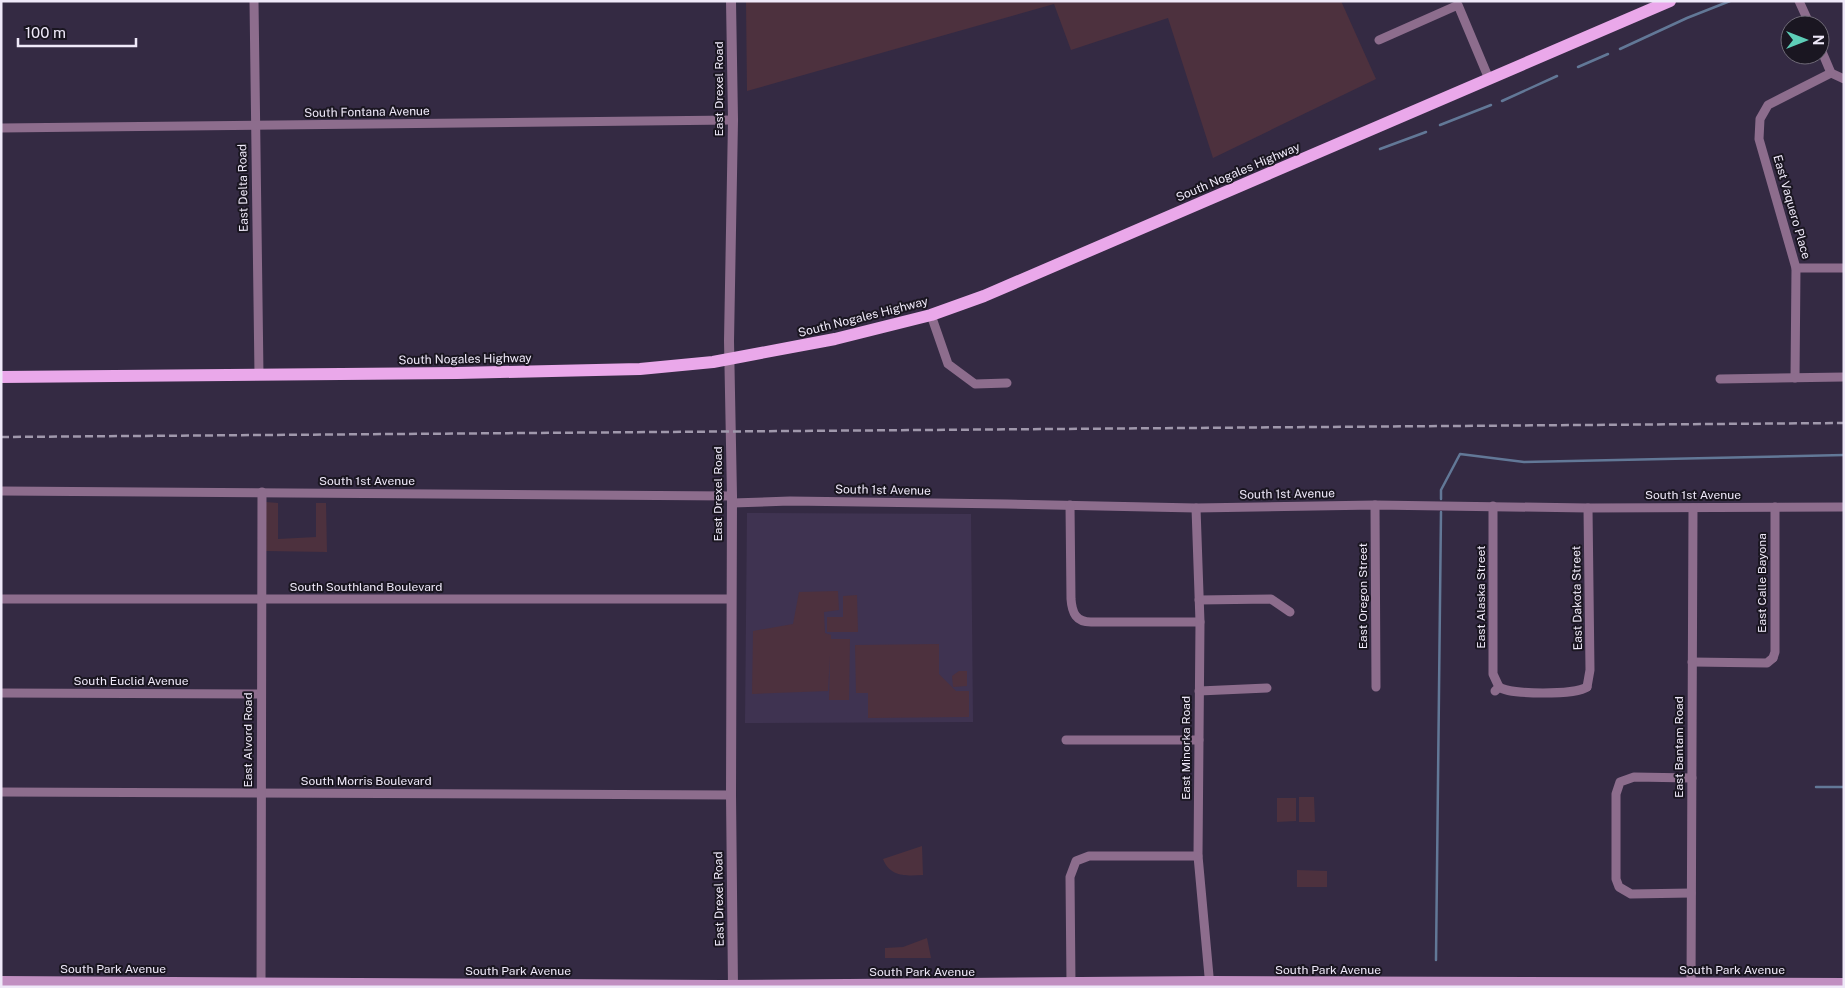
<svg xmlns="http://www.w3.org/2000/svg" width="1845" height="988" viewBox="0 0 1845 988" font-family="'Public Sans',sans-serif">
	<rect width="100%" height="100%" fill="#342a43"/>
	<!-- built -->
	<polygon fill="#3f3351" points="747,513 971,514 973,722 745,723"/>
	<!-- green -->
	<g fill="#4d313e">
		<polygon points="746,1 1341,1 1376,79 1213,158 1168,18 1071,50 1054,4 747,91"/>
		<polygon points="266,502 278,503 278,539 316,537 316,503 326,503 327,552 266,551"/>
		<polygon points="838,591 839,610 824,612 825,633 831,635 831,639 850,639 849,700 829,700 830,655 828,691 752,694 753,631 793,624 799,592"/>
		<polygon points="857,595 858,632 827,632 827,617 843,617 843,596"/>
		<polygon points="939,644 939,674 956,691 969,691 969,717 868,718 868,693 856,693 855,645"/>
		<polygon points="959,671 967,671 967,686 953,687 952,676"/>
		<polygon points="1299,797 1314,797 1315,822 1299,822"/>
		<polygon points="1277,798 1296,798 1296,821 1277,822"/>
		<path d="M922,846L923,875C906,876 890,877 883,859Z"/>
		<polygon points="1297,870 1327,871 1327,887 1297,887"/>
		<polygon points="927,938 931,958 885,958 885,948 903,947"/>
	</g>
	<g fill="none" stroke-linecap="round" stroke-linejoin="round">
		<!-- stream -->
		<g stroke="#627897" stroke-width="2.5">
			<polyline points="1620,49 1687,18 1730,1"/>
			<polyline points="1578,67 1608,54"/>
			<polyline points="1502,101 1557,76"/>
			<polyline points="1440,125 1491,105"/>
			<polyline points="1380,149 1426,132"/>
			<polyline points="1441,499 1441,490 1460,454 1524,462 1844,455"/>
			<polyline points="1816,787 1844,787"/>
			<polyline points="1436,960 1441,512"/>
		</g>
		<!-- minor -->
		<g stroke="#8d6d8d" stroke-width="9">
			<polyline points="254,1 259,375"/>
			<polyline points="1799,1 1810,25"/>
			<polyline points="1379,40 1458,5 1489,79"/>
			<polyline points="1820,47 1831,73 1844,79"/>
			<polyline points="1,128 733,120"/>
			<polyline points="1796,268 1844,268"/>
			<polyline points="931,315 948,364 975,384 1007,383"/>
			<polyline points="1795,378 1796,268 1759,139 1760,119 1768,105 1831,73"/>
			<polyline points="1720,379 1844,377"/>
			<polyline points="1,491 732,496"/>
			<polyline points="732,503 790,501 1007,504 1196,508 1375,505 1588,508 1844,507"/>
			<path d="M1070,505L1071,599C1072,613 1076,622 1091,622H1200"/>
			<polyline points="1375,505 1376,687"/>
			<polyline points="1493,506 1493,674 1499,687 1495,691"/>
			<polyline points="1196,508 1200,622 1198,856 1210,987"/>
			<polyline points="1,599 731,599"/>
			<polyline points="1199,600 1271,599 1290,612"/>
			<polyline points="1773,658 1775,652 1775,507"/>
			<polyline points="1692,662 1767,663 1773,658"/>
			<path d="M1499,687C1510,695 1576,695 1587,687"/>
			<polyline points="1587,687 1590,670 1588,508"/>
			<polyline points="1199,691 1267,688"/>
			<polyline points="1,693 261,694"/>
			<polyline points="1066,740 1199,740"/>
			<polyline points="1,792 731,795"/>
			<polyline points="1691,893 1631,894 1619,887 1616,879 1616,794 1620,782 1634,777 1692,778"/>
			<polyline points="1071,984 1070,877 1076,861 1089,856 1198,856"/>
			<polyline points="261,987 262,492"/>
			<polyline points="1691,987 1693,508"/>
		</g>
		<!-- tertiary -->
		<polyline stroke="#8d6d8d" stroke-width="10" points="731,1 733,120 729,341 732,496 731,795 733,987"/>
		<!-- secondary -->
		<polyline stroke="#c18fc1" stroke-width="10" points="1,981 722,985 1210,981 1844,983"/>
		<!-- primary -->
		<polyline stroke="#eaa8ea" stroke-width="12" points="1,377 457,373 640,369 713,362 835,339 931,315 984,296 1670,1"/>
		<!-- rail -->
		<polyline stroke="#a098ac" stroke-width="2.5" stroke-dasharray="8 4" stroke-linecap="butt" points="1,437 1844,423"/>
	</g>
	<g text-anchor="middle" stroke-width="4" stroke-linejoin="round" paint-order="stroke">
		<!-- street labels -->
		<g font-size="12" fill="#efe9f9" stroke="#1a1621">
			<text transform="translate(719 89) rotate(-90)" y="4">East Drexel Road</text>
			<text transform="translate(367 112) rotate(-1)" y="4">South Fontana Avenue</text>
			<text transform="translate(1238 172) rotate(-23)" y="4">South Nogales Highway</text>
			<text transform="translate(243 188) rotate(-91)" y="4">East Delta Road</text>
			<text transform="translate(1792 207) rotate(74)" y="4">East Vaquero Place</text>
			<text transform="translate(863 317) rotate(-14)" y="4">South Nogales Highway</text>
			<text transform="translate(465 359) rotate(-1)" y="4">South Nogales Highway</text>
			<text x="367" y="485">South 1st Avenue</text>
			<text transform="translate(883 490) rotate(1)" y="4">South 1st Avenue</text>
			<text transform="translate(718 494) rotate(-90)" y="4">East Drexel Road</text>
			<text transform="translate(1287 494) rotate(-1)" y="4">South 1st Avenue</text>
			<text x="1693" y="499">South 1st Avenue</text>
			<text transform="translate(1762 583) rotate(-90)" y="4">East Calle Bayona</text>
			<text x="366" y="591">South Southland Boulevard</text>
			<text transform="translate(1363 596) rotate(-90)" y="4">East Oregon Street</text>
			<text transform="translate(1481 597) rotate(-90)" y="4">East Alaska Street</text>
			<text transform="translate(1577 598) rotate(-91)" y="4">East Dakota Street</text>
			<text x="131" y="685">South Euclid Avenue</text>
			<text transform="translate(248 740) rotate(-90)" y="4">East Alvord Road</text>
			<text transform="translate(1679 747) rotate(-90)" y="4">East Bantam Road</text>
			<text transform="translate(1186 748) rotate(-90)" y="4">East Minorka Road</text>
			<text x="366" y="785">South Morris Boulevard</text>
			<text transform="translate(719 899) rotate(-91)" y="4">East Drexel Road</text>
			<text x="113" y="973">South Park Avenue</text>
			<text x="1328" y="974">South Park Avenue</text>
			<text x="1732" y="974">South Park Avenue</text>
			<text x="518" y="975">South Park Avenue</text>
			<text x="922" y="976">South Park Avenue</text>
		</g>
	</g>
	<!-- border -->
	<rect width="1845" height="988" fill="none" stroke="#efe9f9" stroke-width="5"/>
	<!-- north arrow -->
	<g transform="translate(1805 40) rotate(90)"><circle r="24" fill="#1a1621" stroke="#6f6a77"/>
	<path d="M0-4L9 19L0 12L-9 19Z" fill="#5eceb8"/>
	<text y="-8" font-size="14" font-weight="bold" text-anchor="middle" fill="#efe9f9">N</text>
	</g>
	<!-- scale -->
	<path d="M18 38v8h118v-8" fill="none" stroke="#efe9f9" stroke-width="2.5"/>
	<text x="25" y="38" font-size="15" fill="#efe9f9" stroke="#1a1621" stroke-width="4" paint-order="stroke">100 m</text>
</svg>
